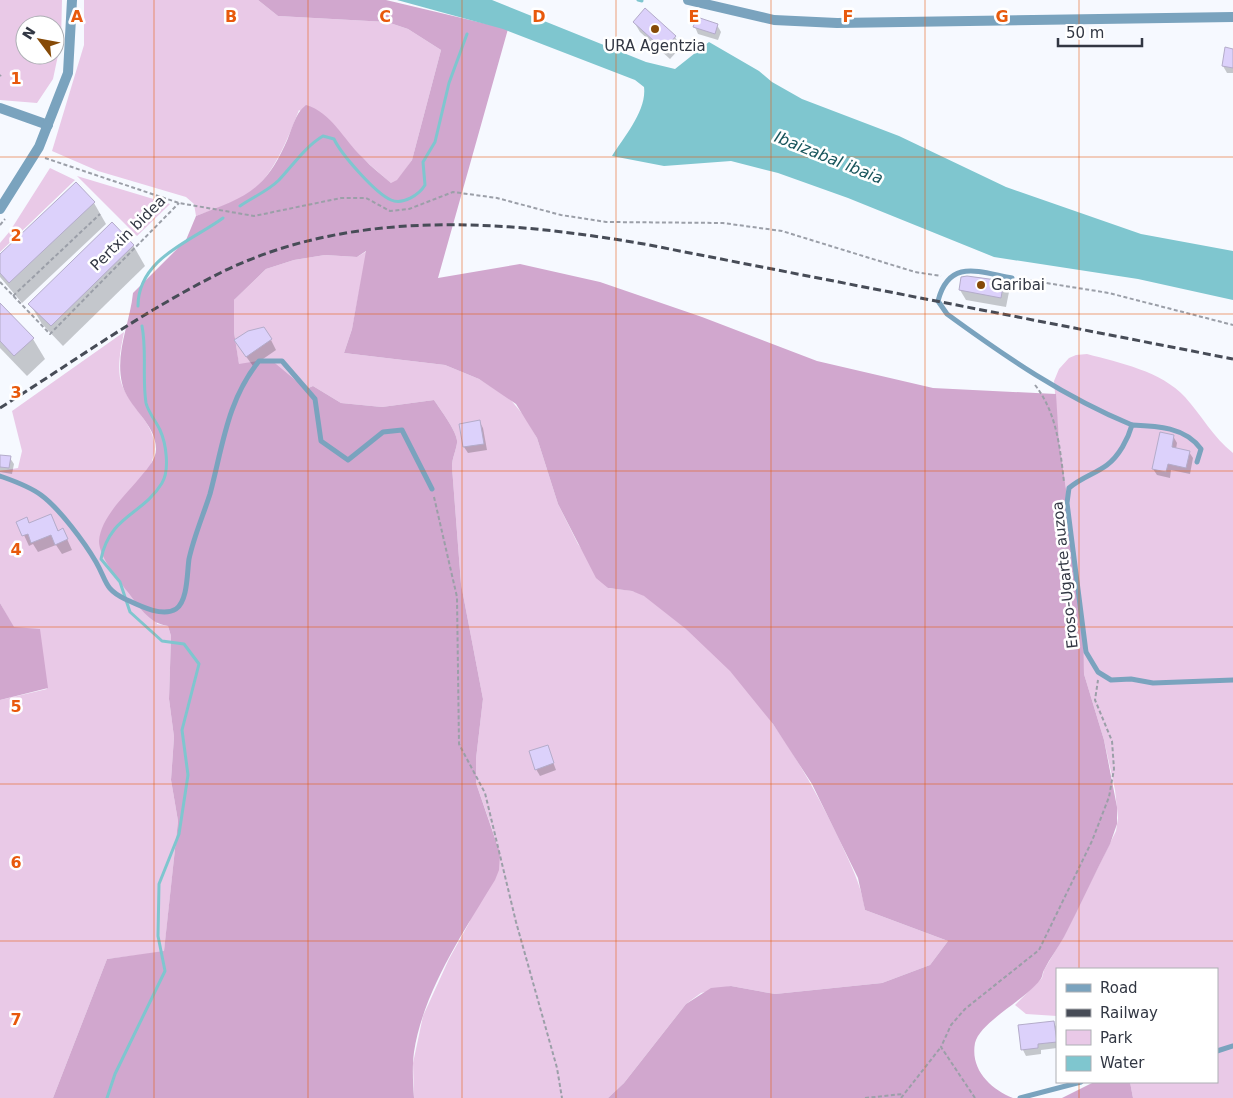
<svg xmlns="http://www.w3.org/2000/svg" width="1233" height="1098" viewBox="0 0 1233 1098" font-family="'DejaVu Sans',sans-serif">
	<rect width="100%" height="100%" fill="#f6f9ff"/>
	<!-- green -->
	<g fill="#e9c9e7" fill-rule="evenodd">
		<path d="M0,0H62L61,41L53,79L37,103L0,100ZM25,25H55V55H25Z"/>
		<path d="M84,0H258L278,16L387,22L408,29L441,50L412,160L398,180L392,184L362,158L299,110C288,138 272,182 243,197C228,205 212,210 196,216L194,204L186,197L98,171L52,151L84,45Z"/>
		<polygon points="50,168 75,180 0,252 0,243 10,231"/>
		<polygon points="77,176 170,204 137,236"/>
		<path d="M367,251L352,329L344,353L445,365L479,379L510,399L525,417L537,438L558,504L578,544L608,588C619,590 631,589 641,594C654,601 666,612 677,621C750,678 800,757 839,839C850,864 861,883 865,910L948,941L930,965L882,983L775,994L731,986L701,993L686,1004L624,1083L608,1098H414L413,1063L423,1016L449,959L469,923L498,846L476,783V759L483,699L461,584L452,467C452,458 456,451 457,443C459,434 440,409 434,400L382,407L341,403L313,386L306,389L239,365L234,332V300L266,269L294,260L325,255L357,257Z"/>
		<path d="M124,332C121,348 116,369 122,385C134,415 165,429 151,464L157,624L168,626L171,636L169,699L174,737L171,780L178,821L164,952L107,959L53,1098H0V700L47,689L0,603V471L18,468L22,451L12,411Z"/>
		<path d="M1087,354C1120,363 1161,371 1185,397C1202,416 1213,437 1233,453V1098H1133L1130,1082H1217V969H1057V1016L1026,1014L1015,1005L1042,978L1044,970L1063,938L1116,831L1118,818L1115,790L1104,740L1084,674L1074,543L1059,442L1054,381L1059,369L1069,358L1076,355Z"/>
	</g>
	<!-- forest -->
	<g fill="#d1a7ce">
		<path d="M258,0H386L508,29L438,278L520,264L600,282L702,317L817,361L933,388L1056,394L1059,442L1074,543L1083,629L1084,674L1104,740L1117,807V824L1110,844C1094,875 1080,906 1064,937C1058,948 1050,958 1044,970C1042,973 1043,977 1040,980C1025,1000 980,1022 975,1043C970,1070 991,1089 1013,1098H608L624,1083L686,1004L711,988L731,986L775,994L882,983L930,965L948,941L865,910L858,878L812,784L773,724L730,671L686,629L644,596L632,591L608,588L596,578L558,504L537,438L516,404L479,379L445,365L344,353L352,329L366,251L357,257L325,255L294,260L266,269L234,300V332L239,364L270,359L306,389L313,386L341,403L382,407L434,400C440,409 459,434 457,443C456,451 452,458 452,467L461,584L483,699L476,759V783L500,853L499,870L495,880C464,931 423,992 414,1052C412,1067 413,1083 414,1098H53L107,959L164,951L178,821L171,780L174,737L169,699L171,636L168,626C148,623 139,606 127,591C118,579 99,557 99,541C101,516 127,494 142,475C148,468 156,459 156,449C156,423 127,407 122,383C115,352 130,323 133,293L186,240L196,216C242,198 263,193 285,145C292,131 294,114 306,105C331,112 344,140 362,157C371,167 382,175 391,183L397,180L412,160L441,50L408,29L387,22L278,16Z"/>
		<polygon points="0,603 14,627 40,629 48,688 0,700"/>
		<polygon points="1094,1082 1130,1082 1133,1098 1062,1098"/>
	</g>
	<!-- water -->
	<path fill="#7fc6cf" d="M397,0H492L646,62L675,69L709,42L759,71L772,82L802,99L899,136L1006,187L1141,234L1233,251V300L1138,279L994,257L848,198L778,173L731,161L664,166L612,156C624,137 647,110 644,87L635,80L503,29Z"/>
	<!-- shadow -->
	<g fill="#0003">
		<polygon points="645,10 675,37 681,47 670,59 640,32 634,22"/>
		<polygon points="717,25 721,32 718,40 698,34 695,27"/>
		<polygon points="1233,50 1233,73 1227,73 1223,66"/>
		<polygon points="76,184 94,203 106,224 22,303 0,277 0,256"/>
		<polygon points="133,245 145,266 63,346 42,324 30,304"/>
		<polygon points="977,277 1003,282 1009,292 1006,307 966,300 960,290 962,278"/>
		<polygon points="0,304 33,339 45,359 27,376 0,348"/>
		<polygon points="271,340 276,350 253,366 242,351"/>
		<polygon points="479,421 483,428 487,450 468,453 464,447 460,425"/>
		<polygon points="1173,436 1177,443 1176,449 1189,452 1193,458 1190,474 1171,470 1170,478 1157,475 1153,469"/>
		<polygon points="0,456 10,458 14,464 12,474 0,472"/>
		<polygon points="50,515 59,532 63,530 72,550 62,554 56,545 38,552 33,544 29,546 18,522 27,519 30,524"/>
		<polygon points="547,746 556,770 540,776 536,769"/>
		<polygon points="1053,1022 1057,1028 1057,1048 1041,1050 1041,1054 1026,1056 1023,1050 1020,1026"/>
	</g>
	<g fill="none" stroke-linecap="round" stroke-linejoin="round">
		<!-- stream -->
		<g stroke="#7fc6cf" stroke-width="3">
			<polyline points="638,0 642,1"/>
			<path d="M240,206C253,197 268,191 279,180C293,165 306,146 323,136L334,139C341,154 375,193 391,200C403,205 419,195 425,185L423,162L435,142L449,83L467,34"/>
			<path d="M138,306C138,258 192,241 223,218"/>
			<path d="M107,1098L115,1074L165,971L158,936L159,884L179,834L188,775L182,730L199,664L184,644L162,641L130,612L120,582L101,559C110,515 143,515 162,483C170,470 166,443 160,430C156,421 148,412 146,403C142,377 147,352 142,326"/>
		</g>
	</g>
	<!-- building -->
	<g fill="#dcd1fb" stroke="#b4acca">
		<polygon points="645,8 676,36 664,50 633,22"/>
		<polygon points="697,17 718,24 715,34 693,27"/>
		<polygon points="1225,47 1233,49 1233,68 1222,66"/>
		<polygon points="76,182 95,202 9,283 0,273 0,254"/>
		<polygon points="112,222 134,245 51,326 28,304"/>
		<polygon points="967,276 1004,281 1001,298 959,290 961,277"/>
		<polygon points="0,303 34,338 14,356 0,341"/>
		<polygon points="264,327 272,339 246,357 234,340 248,331"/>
		<polygon points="480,420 484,444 463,447 459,424"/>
		<polygon points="1160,432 1174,435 1172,447 1190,451 1186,468 1168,464 1166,472 1152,469"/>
		<polygon points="0,455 11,456 9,468 0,467"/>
		<polygon points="51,514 58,531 63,528 68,539 55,545 51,535 31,543 28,534 22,536 16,522 27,517 29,523"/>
		<polygon points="548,745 554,763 535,770 529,751"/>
		<polygon points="1054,1021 1057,1042 1038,1044 1038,1048 1021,1050 1018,1025"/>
	</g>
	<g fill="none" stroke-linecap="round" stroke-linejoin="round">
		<!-- path -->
		<g stroke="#9b9fa8" stroke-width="2" stroke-dasharray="4 2.5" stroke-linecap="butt">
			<polyline points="0,76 1,75"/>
			<polyline points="45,158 179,203 254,216 341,198 366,198 390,211 409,209 453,192 497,198 561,215 606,222 723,223 782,231 915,272 941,276"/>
			<polyline points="0,225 5,219"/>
			<polyline points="1021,279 1109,293 1233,325"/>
			<polyline points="0,282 50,334 179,203"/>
			<polyline points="13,296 100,214"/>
			<path d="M1035,385C1057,413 1060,448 1064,482"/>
			<polyline points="434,497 457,597 459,744 485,793 516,922 557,1068 562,1098"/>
			<polyline points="865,1098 903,1094"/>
			<polyline points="901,1098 941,1047"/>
			<polyline points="975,1098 941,1047 951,1025 965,1009 1039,950 1092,841 1109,797 1114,769 1112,741 1095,700 1098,680"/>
		</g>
		<!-- lane -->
		<g stroke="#7aa3be" stroke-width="5">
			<path d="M1012,278C979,272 949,258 938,301L947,314C1006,357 1064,397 1132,425"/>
			<path d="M1197,462L1201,449C1185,427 1157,426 1132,425C1128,439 1119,456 1107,465C1095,474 1082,477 1069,488L1067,503L1086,652L1098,672L1111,680L1131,679L1153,683L1233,680"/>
			<path d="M0,476C14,481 29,486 41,495C59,508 85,543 96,562C107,581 104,589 125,599C138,605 162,618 176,609C188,601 187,572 189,559C194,536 203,516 210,494C223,445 227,401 259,361H282L315,399L321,441L348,460L383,432L402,430L432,489"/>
			<polyline points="1217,1051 1233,1046"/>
			<polyline points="1020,1098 1081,1082"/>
		</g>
		<!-- street -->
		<g stroke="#7aa3be" stroke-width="10">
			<polyline points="688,0 774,20 837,23 1233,17"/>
			<polyline points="0,108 48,125"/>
			<polyline points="0,209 39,147 68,73 72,0"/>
		</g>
		<!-- rail -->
		<path stroke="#474c57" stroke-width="3" stroke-dasharray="8 4" stroke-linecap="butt" d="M0,408C73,362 145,310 222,272C353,208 505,220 644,244L1233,359"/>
	</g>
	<!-- grid -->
	<path fill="none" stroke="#e8590c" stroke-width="1" stroke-opacity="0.55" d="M154,0V1098M308,0V1098M462,0V1098M616,0V1098M771,0V1098M925,0V1098M1079,0V969M0,157H1233M0,314H1233M0,471H1233M0,627H1233M0,784H1233M0,941H1233M1079,1082V1098"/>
	<!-- markers -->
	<g fill="#864a07" stroke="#fff" stroke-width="2">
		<circle cx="655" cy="29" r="5"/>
		<circle cx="981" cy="285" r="5"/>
	</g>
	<g text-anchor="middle" stroke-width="5" stroke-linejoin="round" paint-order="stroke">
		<!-- poi labels -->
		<g font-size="15" fill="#323743" stroke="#fff">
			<text x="655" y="51">URA Agentzia</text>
			<text x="991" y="290" text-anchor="start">Garibai</text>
		</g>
		<!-- street labels -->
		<g font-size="15" fill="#323743" stroke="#fff">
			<text transform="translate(128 233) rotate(-45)" y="5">Pertxin bidea</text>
			<text transform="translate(1065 575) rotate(-96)" y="5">Eroso-Ugarte auzoa</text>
		</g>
		<!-- water labels -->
		<g font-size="16" font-style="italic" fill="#18555c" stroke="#fff">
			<text transform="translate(829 157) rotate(22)" y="6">Ibaizabal ibaia</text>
		</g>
	</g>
	<g font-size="16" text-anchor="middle" font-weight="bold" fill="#e8590c" stroke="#fff" stroke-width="5" stroke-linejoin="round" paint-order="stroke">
		<text x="77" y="22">A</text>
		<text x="231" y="22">B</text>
		<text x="385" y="22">C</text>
		<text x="539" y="22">D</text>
		<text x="694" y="22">E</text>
		<text x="848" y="22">F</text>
		<text x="1002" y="22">G</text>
		<text x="16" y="84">1</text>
		<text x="16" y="241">2</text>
		<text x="16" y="398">3</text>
		<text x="16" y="555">4</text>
		<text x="16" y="712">5</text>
		<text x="16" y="868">6</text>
		<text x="16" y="1025">7</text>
	</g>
	<!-- legend -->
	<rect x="1056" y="968" width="162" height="115" fill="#ffffff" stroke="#adafb4"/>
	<rect x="1066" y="984" width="25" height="8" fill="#7aa3be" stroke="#adafb4"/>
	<text x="1100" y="993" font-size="15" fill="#323743">Road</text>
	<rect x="1066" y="1009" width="25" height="8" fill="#474c57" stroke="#adafb4"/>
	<text x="1100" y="1018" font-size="15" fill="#323743">Railway</text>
	<rect x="1066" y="1030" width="25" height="15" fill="#e9c9e7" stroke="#adafb4"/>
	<text x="1100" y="1043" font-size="15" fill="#323743">Park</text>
	<rect x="1066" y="1056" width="25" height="15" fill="#7fc6cf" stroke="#adafb4"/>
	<text x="1100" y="1068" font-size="15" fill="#323743">Water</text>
	<!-- north arrow -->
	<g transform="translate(40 40) rotate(302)"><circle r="24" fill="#ffffff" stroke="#adafb4"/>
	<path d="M0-4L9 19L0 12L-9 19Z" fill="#864a07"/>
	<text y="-8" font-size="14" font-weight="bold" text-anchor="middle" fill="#323743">N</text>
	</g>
	<!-- scale -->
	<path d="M1058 38v8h84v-8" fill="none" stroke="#323743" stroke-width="2.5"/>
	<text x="1066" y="38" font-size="15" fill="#323743" stroke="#ffffff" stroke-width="4" paint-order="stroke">50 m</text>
</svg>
